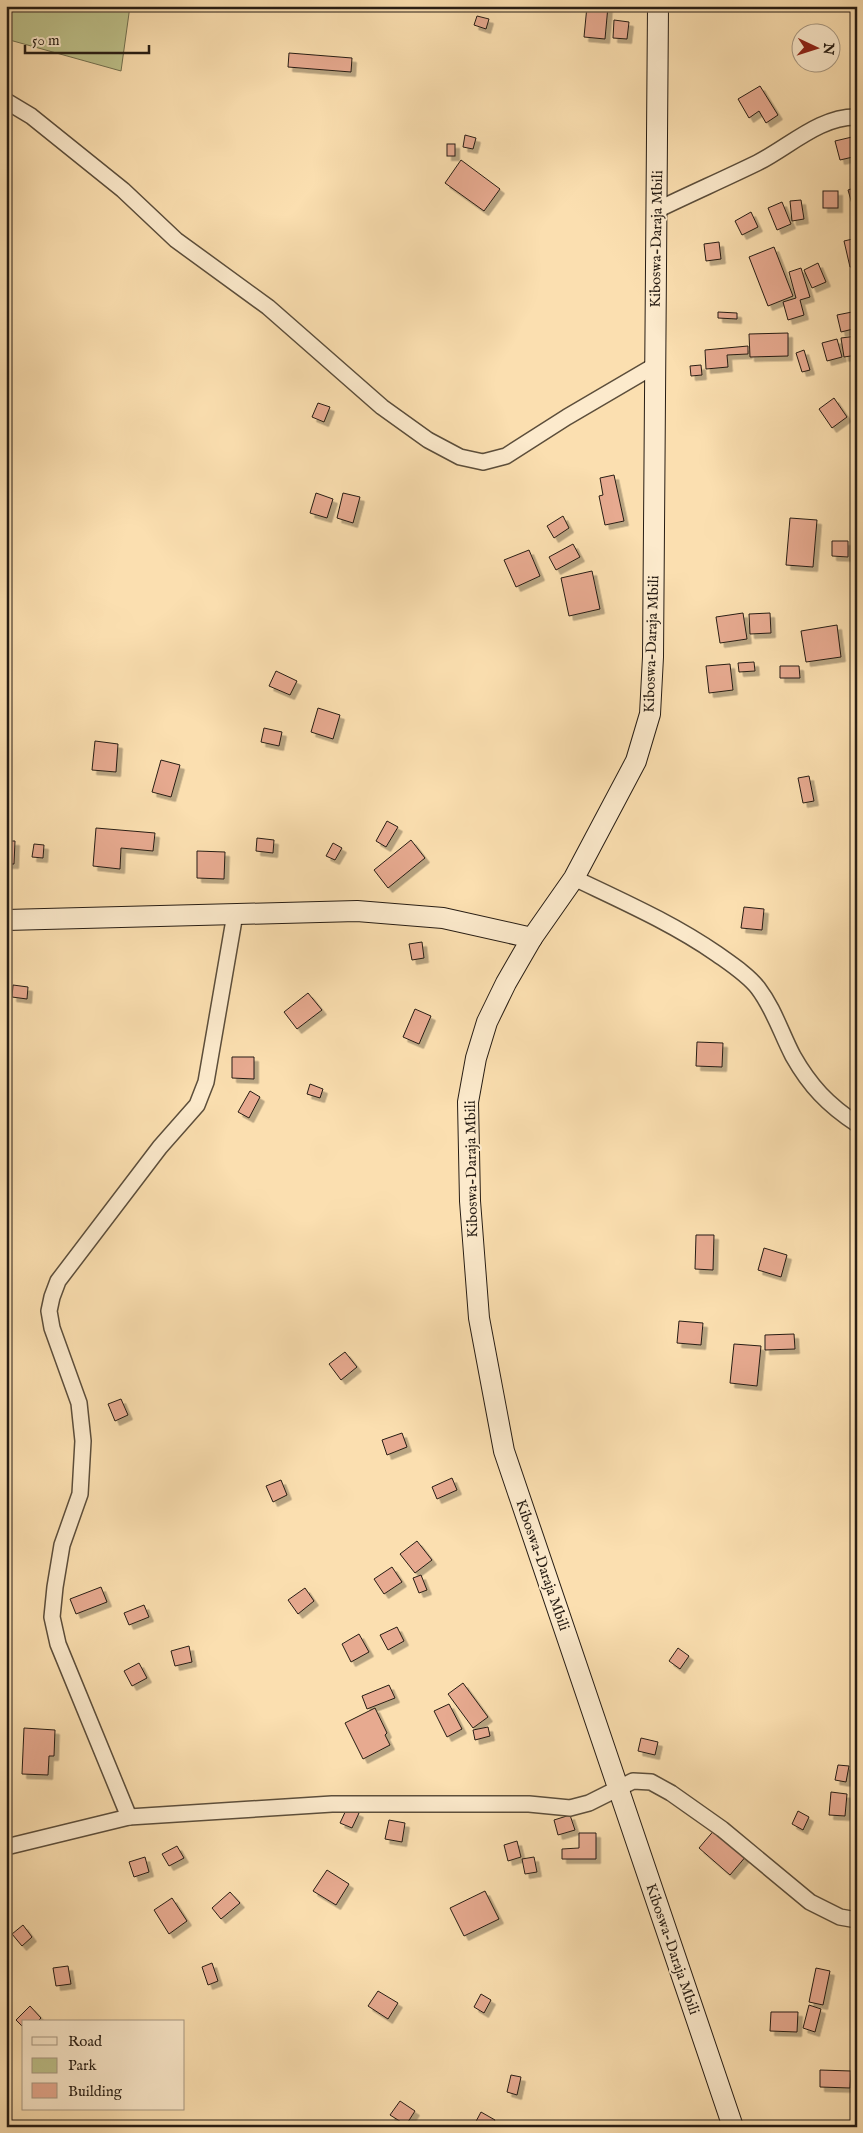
<svg xmlns="http://www.w3.org/2000/svg" width="863" height="2133" viewBox="0 0 863 2133" font-family="'IM FELL English',serif">
	<defs>
		<filter id="shadow"><feDropShadow dx="4.5" dy="4.5" stdDeviation="0" flood-color="#0004"/></filter>
	</defs>
	<rect width="100%" height="100%" fill="#fbdfb0"/>
	<filter id="stains"><feTurbulence type="fractalNoise" baseFrequency=".004" numOctaves="4"/><feColorMatrix values="0 0 0 0 .2 0 0 0 0 .09 0 0 0 0 .02 0 0 0 .5 -.17"/></filter>
	<radialGradient id="worn" r=".72"><stop offset=".6" stop-color="#630" stop-opacity="0"/><stop offset="1" stop-color="#630" stop-opacity=".3"/></radialGradient>
	<!-- green -->
	<polygon fill="#bec28b" stroke="#727050" points="6,6 130,6 121,71 6,39"/>
	<!-- building -->
	<g fill="#e7aa90" stroke="#271d14" filter="url(#shadow)">
		<polygon points="587,6 608,6 605,39 584,37"/>
		<polygon points="477,16 489,19 486,29 474,25"/>
		<polygon points="614,20 629,22 627,39 613,38"/>
		<polygon points="289,53 352,58 351,72 288,67"/>
		<polygon points="760,86 778,115 766,123 759,111 749,118 738,99"/>
		<polygon points="465,135 476,138 473,149 463,147"/>
		<polygon points="852,137 857,156 840,160 835,141"/>
		<rect x="447" y="144" width="8" height="12"/>
		<polygon points="461,160 500,189 484,211 445,183"/>
		<polygon points="857,187 857,202 852,204 848,190"/>
		<rect x="823" y="191" width="15" height="17"/>
		<polygon points="801,200 804,219 792,221 790,201"/>
		<polygon points="782,202 791,224 777,230 768,208"/>
		<polygon points="751,212 758,227 742,235 735,221"/>
		<polygon points="857,238 857,266 850,267 844,241"/>
		<polygon points="719,242 721,259 706,261 704,244"/>
		<polygon points="774,247 793,296 768,306 749,257"/>
		<polygon points="818,263 826,282 812,288 804,270"/>
		<polygon points="801,268 810,297 800,300 804,315 788,320 783,302 796,298 789,272"/>
		<polygon points="857,311 857,328 841,332 837,315"/>
		<polygon points="718,312 737,313 737,319 718,318"/>
		<polygon points="788,333 788,356 750,357 749,334"/>
		<polygon points="857,336 857,355 844,357 841,338"/>
		<polygon points="837,339 842,357 827,361 822,343"/>
		<polygon points="748,346 748,354 727,355 728,367 706,369 705,350"/>
		<polygon points="804,350 810,370 802,372 796,353"/>
		<polygon points="701,365 702,375 691,376 690,366"/>
		<polygon points="834,398 847,417 832,428 819,409"/>
		<polygon points="318,403 330,407 324,422 312,417"/>
		<polygon points="614,475 624,521 605,525 599,496 603,495 600,478"/>
		<polygon points="316,493 333,499 327,518 310,513"/>
		<polygon points="343,493 360,497 353,523 337,518"/>
		<polygon points="563,516 569,528 554,538 547,526"/>
		<polygon points="790,518 817,520 813,567 786,565"/>
		<polygon points="832,541 848,541 848,557 832,556"/>
		<polygon points="573,544 580,557 556,570 549,557"/>
		<polygon points="529,550 540,576 516,587 504,560"/>
		<polygon points="592,571 600,609 569,616 561,578"/>
		<polygon points="743,613 747,639 720,643 716,617"/>
		<polygon points="770,613 771,633 750,634 749,614"/>
		<polygon points="837,625 841,657 806,662 801,631"/>
		<polygon points="754,662 755,671 739,672 738,663"/>
		<polygon points="730,664 733,690 709,693 706,666"/>
		<polygon points="780,666 799,666 800,678 780,678"/>
		<polygon points="276,671 297,681 290,695 269,686"/>
		<polygon points="318,708 340,715 333,739 311,732"/>
		<polygon points="264,728 282,732 279,746 261,742"/>
		<polygon points="95,741 118,744 116,772 92,770"/>
		<polygon points="161,760 180,765 171,797 152,792"/>
		<polygon points="809,776 814,801 803,803 798,778"/>
		<polygon points="387,821 398,827 386,847 376,841"/>
		<polygon points="96,828 155,833 153,851 121,848 120,869 93,866"/>
		<polygon points="257,838 274,840 273,853 256,851"/>
		<polygon points="411,840 425,858 388,888 374,870"/>
		<polygon points="6,841 15,841 14,864 6,864"/>
		<polygon points="333,843 342,848 335,860 326,856"/>
		<polygon points="34,844 44,845 43,858 32,857"/>
		<polygon points="197,851 225,852 224,879 197,878"/>
		<polygon points="744,907 764,909 762,930 741,928"/>
		<polygon points="422,942 424,958 412,960 409,944"/>
		<polygon points="13,985 28,987 27,999 12,997"/>
		<polygon points="308,993 322,1010 297,1029 284,1012"/>
		<polygon points="415,1009 431,1016 419,1044 403,1037"/>
		<polygon points="697,1042 723,1043 722,1067 696,1066"/>
		<polygon points="232,1057 254,1057 254,1079 232,1078"/>
		<polygon points="310,1084 323,1089 320,1098 307,1094"/>
		<polygon points="250,1091 260,1097 249,1118 238,1112"/>
		<polygon points="696,1235 714,1235 713,1270 695,1269"/>
		<polygon points="764,1248 787,1255 781,1277 758,1270"/>
		<polygon points="679,1321 703,1323 701,1345 677,1343"/>
		<polygon points="794,1334 795,1349 765,1350 765,1335"/>
		<polygon points="734,1344 761,1346 757,1386 730,1383"/>
		<polygon points="345,1352 357,1367 341,1380 329,1364"/>
		<polygon points="121,1399 128,1415 115,1421 108,1404"/>
		<polygon points="402,1433 407,1447 387,1455 382,1440"/>
		<polygon points="452,1478 457,1490 437,1499 432,1487"/>
		<polygon points="281,1480 287,1495 273,1502 266,1486"/>
		<polygon points="417,1541 432,1560 415,1573 400,1554"/>
		<polygon points="392,1567 402,1582 384,1594 374,1579"/>
		<polygon points="421,1575 427,1590 419,1593 413,1578"/>
		<polygon points="101,1587 107,1602 76,1614 70,1599"/>
		<polygon points="305,1588 314,1601 298,1614 288,1600"/>
		<polygon points="144,1605 149,1617 129,1625 124,1613"/>
		<polygon points="397,1627 404,1641 388,1650 380,1635"/>
		<polygon points="359,1634 369,1652 351,1662 342,1644"/>
		<polygon points="189,1646 192,1662 175,1666 171,1651"/>
		<polygon points="678,1648 689,1656 680,1669 669,1661"/>
		<polygon points="139,1663 147,1678 132,1686 124,1671"/>
		<polygon points="463,1683 488,1717 473,1728 448,1694"/>
		<polygon points="389,1685 395,1698 367,1709 362,1696"/>
		<polygon points="449,1704 462,1729 447,1737 434,1711"/>
		<polygon points="375,1708 387,1733 385,1735 390,1745 363,1759 345,1723"/>
		<polygon points="488,1727 490,1736 475,1740 473,1730"/>
		<polygon points="24,1728 55,1730 54,1756 49,1756 48,1775 22,1774"/>
		<polygon points="641,1738 658,1742 655,1755 638,1751"/>
		<polygon points="838,1765 849,1766 846,1782 835,1780"/>
		<polygon points="831,1792 847,1794 845,1816 829,1815"/>
		<polygon points="347,1808 359,1813 352,1828 340,1823"/>
		<polygon points="798,1811 809,1817 803,1830 792,1824"/>
		<polygon points="570,1815 575,1830 558,1835 554,1820"/>
		<polygon points="389,1820 405,1823 402,1842 385,1839"/>
		<polygon points="716,1828 747,1855 730,1875 699,1848"/>
		<polygon points="579,1833 596,1833 596,1859 562,1859 562,1849 579,1848"/>
		<polygon points="517,1841 521,1857 508,1861 504,1845"/>
		<polygon points="177,1846 184,1858 169,1866 162,1854"/>
		<polygon points="145,1857 149,1872 134,1877 129,1862"/>
		<polygon points="534,1857 537,1872 525,1874 522,1859"/>
		<polygon points="327,1870 349,1884 336,1905 313,1891"/>
		<polygon points="485,1891 499,1919 464,1936 450,1908"/>
		<polygon points="230,1892 240,1903 221,1919 212,1908"/>
		<polygon points="172,1898 187,1921 169,1934 154,1910"/>
		<polygon points="23,1925 32,1937 22,1946 12,1934"/>
		<polygon points="212,1963 218,1981 208,1985 202,1967"/>
		<polygon points="68,1966 71,1984 56,1986 53,1968"/>
		<polygon points="816,1968 830,1971 823,2005 809,2002"/>
		<polygon points="378,1991 398,2003 388,2019 368,2006"/>
		<polygon points="481,1994 491,2000 484,2013 474,2007"/>
		<polygon points="809,2005 821,2009 815,2032 803,2028"/>
		<polygon points="30,2006 41,2018 37,2022 24,2022 24,2028 16,2020"/>
		<polygon points="771,2012 798,2012 797,2032 770,2031"/>
		<polygon points="820,2070 851,2071 850,2088 820,2087"/>
		<polygon points="511,2075 521,2077 517,2095 507,2092"/>
		<polygon points="400,2101 415,2111 406,2125 390,2115"/>
		<polygon points="481,2112 495,2120 491,2127 473,2127"/>
	</g>
	<g fill="none" stroke-linecap="round" stroke-linejoin="round">
		<!-- street casing -->
		<g stroke="#5c4e3b" stroke-width="18">
			<g id="street">
				<polyline points="6,101 31,116 123,190 176,240 268,307 382,407 428,440 460,457 483,462 506,456 567,417 654,366"/>
				<path d="M657,210C690,194 724,179 757,163C789,147 820,116 857,117"/>
				<path d="M574,878C624,902 672,923 717,954C731,964 748,975 758,988C774,1009 781,1033 793,1056C810,1086 828,1105 857,1124"/>
				<polyline points="129,1817 58,1644 52,1617 55,1587 62,1545 80,1494 83,1441 79,1403 52,1328 49,1311 52,1297 58,1281 160,1147 197,1105 206,1082 235,914"/>
				<polyline points="6,1847 129,1817 332,1804 529,1804 570,1808 589,1803 633,1781 651,1782 671,1793 722,1829 810,1902 840,1917 857,1920"/>
			</g>
		</g>
		<!-- secondary casing -->
		<g stroke="#271d14" stroke-width="22">
			<g id="secondary">
				<polyline points="658,6 653,657 650,714 636,761 574,878 532,938 506,983 487,1022 476,1058 468,1102 470,1201 479,1318 504,1451 733,2127"/>
				<polyline points="6,920 357,911 443,918 532,938"/>
			</g>
		</g>
		<!-- street -->
		<use href="#street" stroke="#fceacc" stroke-width="15"/>
		<!-- secondary -->
		<use href="#secondary" stroke="#fceacc" stroke-width="20"/>
	</g>
	<g text-anchor="middle" stroke-width="4" stroke-linejoin="round" paint-order="stroke">
		<!-- street labels -->
		<g font-size="15" fill="#271d14" stroke="#fceacc">
			<text transform="translate(656 239) rotate(-89)" y="5">Kiboswa-Daraja Mbili</text>
			<text transform="translate(651 644) rotate(-88)" y="5">Kiboswa-Daraja Mbili</text>
			<text transform="translate(471 1169) rotate(-91)" y="5">Kiboswa-Daraja Mbili</text>
			<text transform="translate(543 1565) rotate(71)" y="5">Kiboswa-Daraja Mbili</text>
			<text transform="translate(673 1949) rotate(71)" y="5">Kiboswa-Daraja Mbili</text>
		</g>
	</g>
	<!-- margin -->
	<rect width="863" height="2133" fill="none" stroke="#fbdfb0" stroke-width="25"/>
	<rect x="8" y="8" width="848" height="2118" fill="none" stroke="#271d14" stroke-width="2.5"/>
	<rect x="12" y="12" width="838" height="2108" fill="none" stroke="#271d14"/>
	<!-- legend -->
	<rect x="22" y="2020" width="162" height="90" fill="#fceacc" stroke="#a79882"/>
	<rect x="32" y="2037" width="25" height="8" fill="#fceacc" stroke="#a79882"/>
	<text x="68" y="2046" font-size="15" fill="#271d14">Road</text>
	<rect x="32" y="2058" width="25" height="15" fill="#bec28b" stroke="#a79882"/>
	<text x="68" y="2070" font-size="15" fill="#271d14">Park</text>
	<rect x="32" y="2083" width="25" height="15" fill="#e7aa90" stroke="#a79882"/>
	<text x="68" y="2096" font-size="15" fill="#271d14">Building</text>
	<!-- north arrow -->
	<g transform="translate(816 48) rotate(94)"><circle r="24" fill="#fceacc" stroke="#a79882"/>
	<path d="M0-4L9 19L0 12L-9 19Z" fill="#8f2418"/>
	<text y="-8" font-size="14" font-weight="bold" text-anchor="middle" fill="#271d14">N</text>
	</g>
	<!-- scale -->
	<path d="M25 45v8h124v-8" fill="none" stroke="#271d14" stroke-width="2.5"/>
	<text x="32" y="45" font-size="15" fill="#271d14" stroke="#fceacc" stroke-width="4" paint-order="stroke">50 m</text>
	<rect width="100%" height="100%" filter="url(#stains)"/>
	<rect width="100%" height="100%" fill="url(#worn)"/>
</svg>
